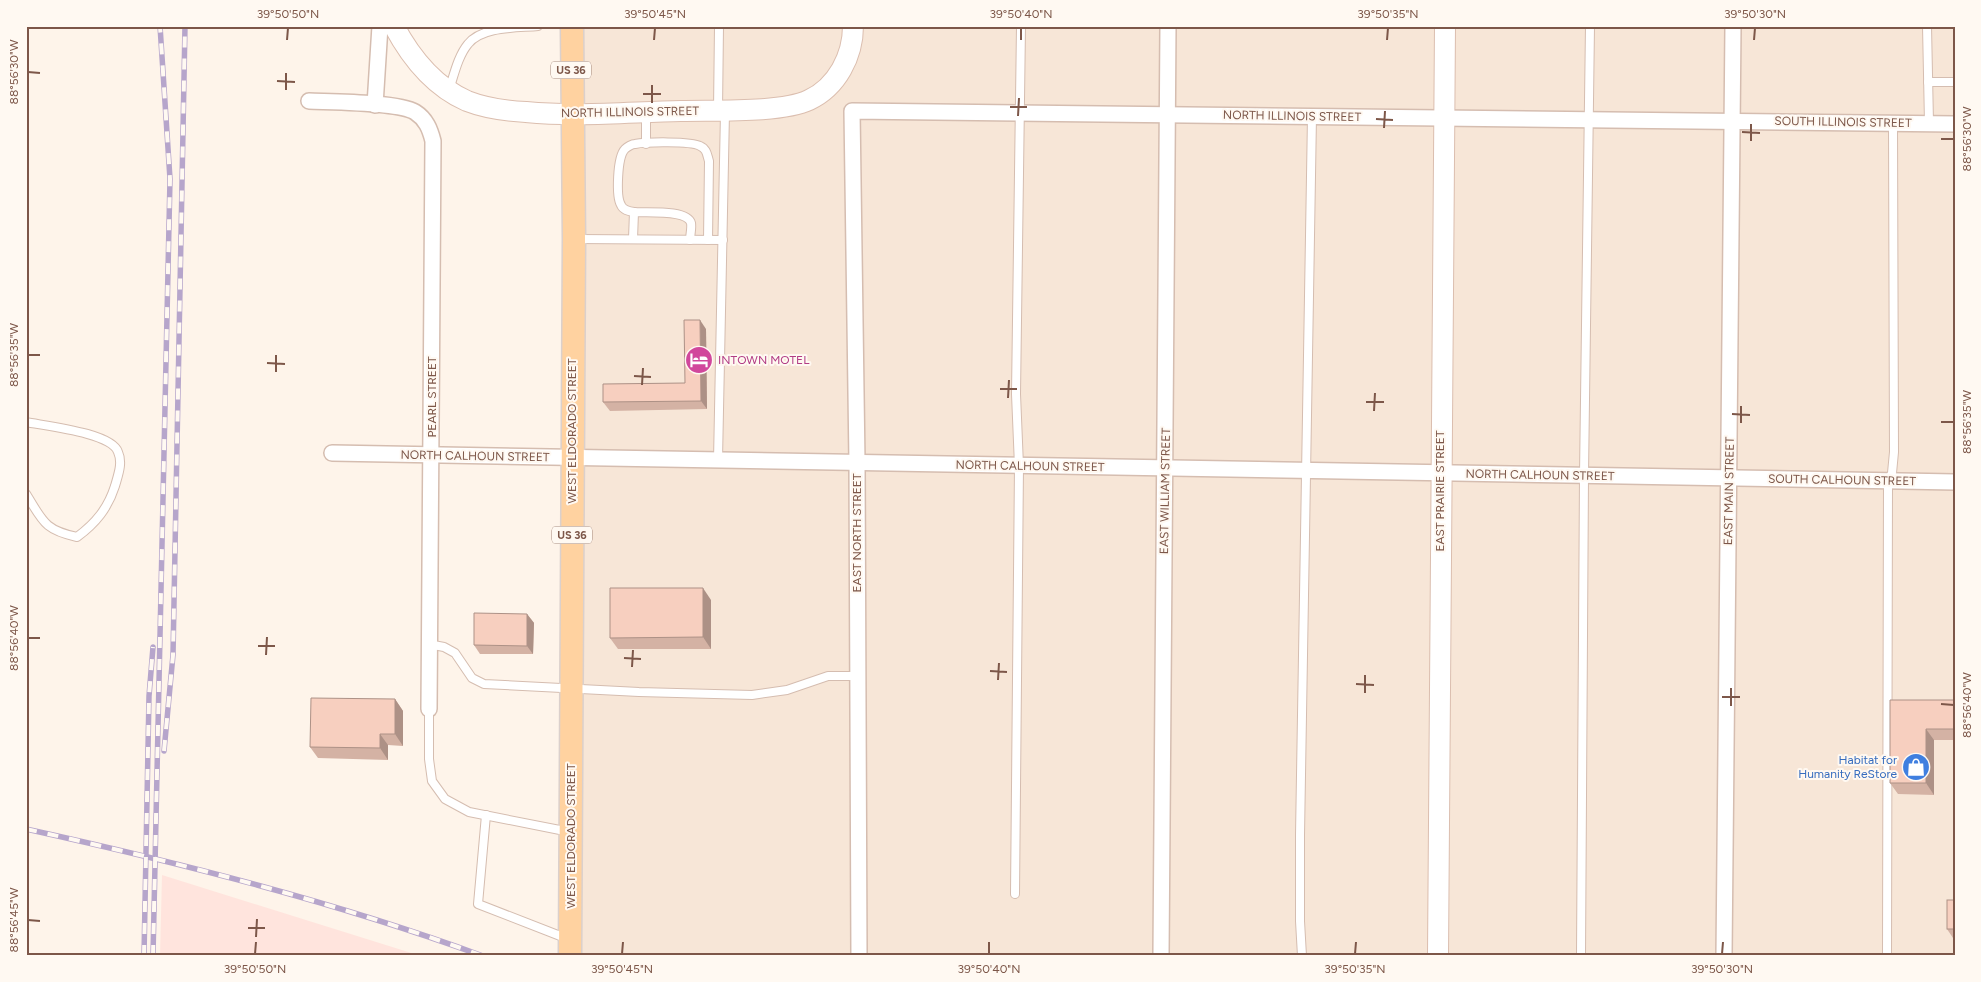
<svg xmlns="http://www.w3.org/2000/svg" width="1981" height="982" viewBox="0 0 1981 982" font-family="Figtree,sans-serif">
	<rect width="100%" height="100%" fill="#fef4ea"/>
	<!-- residential -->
	<polygon fill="#f7e6d7" points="575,26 1955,26 1955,956 577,956"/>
	<!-- commercial -->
	<polygon fill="#ffe4dd" points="162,875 421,956 160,956"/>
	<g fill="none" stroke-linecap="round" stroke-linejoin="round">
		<!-- lane casing -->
		<g stroke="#d5bdb0" stroke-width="10">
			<g id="lane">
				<polyline points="1927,26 1929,123"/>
				<polyline points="1928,82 1955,82"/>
				<path d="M449,90C454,75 458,56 468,44C482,26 517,28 538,26"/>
				<polyline points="718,110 719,26"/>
				<polyline points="646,144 646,114"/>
				<path d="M634,212C628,211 623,210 621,205C616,197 617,157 625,149C627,147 632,144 635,144C645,142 691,141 700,146C707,149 707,155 709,161L708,240"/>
				<polyline points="576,239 723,240"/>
				<path d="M633,239L634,212C646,213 687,209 691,223C692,228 690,235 690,240"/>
				<path d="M26,422C46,426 112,433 118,452C123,463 118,475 115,486C108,508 96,523 77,537C44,530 43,521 26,494"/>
				<polyline points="718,460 725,112"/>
				<polyline points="428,644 444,647 455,653 472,678 484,684 639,692 752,695 787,690 828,676 858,676"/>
				<polyline points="429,709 429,759 432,781 445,799 469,812 570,832"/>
				<polyline points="486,815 478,904 568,939"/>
				<polyline points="1015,894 1019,466 1016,394 1021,26"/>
				<polyline points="1302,956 1300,921 1300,835 1312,116"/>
				<polyline points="1581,956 1584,475 1590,26"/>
				<polyline points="1887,956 1888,481 1892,473 1894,452 1893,123"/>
			</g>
		</g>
		<!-- street casing -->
		<g stroke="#d5bdb0" stroke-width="18">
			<g id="street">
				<path d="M309,101C332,102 399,102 415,112C426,119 430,129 433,141L429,709"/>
				<polyline points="375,105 380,26"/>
				<polyline points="332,453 1955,482"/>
				<polyline points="859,956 857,462 852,111 1955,124"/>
				<polyline points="1161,956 1168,26"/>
				<polyline points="1724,956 1733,26"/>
			</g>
		</g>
		<!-- secondary casing -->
		<g stroke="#dbbeaf" stroke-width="22">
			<g id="secondary">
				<path d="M394,26C411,58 433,86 467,101C485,108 507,111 526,112C577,117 630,112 681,111C714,110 782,113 809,100C837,87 853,56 853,26"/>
				<polyline points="1438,956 1445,26"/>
			</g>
		</g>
		<!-- primary casing -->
		<g stroke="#dbd0cc" stroke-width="25">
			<polyline id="primary" points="570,956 574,239 572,26"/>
		</g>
		<!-- lane -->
		<use href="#lane" stroke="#fff" stroke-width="8"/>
		<!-- street -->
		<use href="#street" stroke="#fff" stroke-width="15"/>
		<!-- secondary -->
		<use href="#secondary" stroke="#fff" stroke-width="20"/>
		<!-- primary -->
		<use href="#primary" stroke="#ffd2a0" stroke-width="22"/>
		<!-- rail casing -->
		<g stroke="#b6a5cb" stroke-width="5.5">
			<g id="rail">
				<polyline points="164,751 173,655 185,26"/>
				<path d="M26,829C181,863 335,902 483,956"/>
				<polyline points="144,956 149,696 153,647"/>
				<polyline points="153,956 170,179 160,26"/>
			</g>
		</g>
		<!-- rail -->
		<use href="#rail" stroke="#fff9f2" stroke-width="4" stroke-dasharray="11" stroke-linecap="butt"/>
	</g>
	<!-- wall -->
	<g fill="#d4b2a4">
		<polygon points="706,329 707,409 610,411 603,402 685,383"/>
		<polygon points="711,600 711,649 618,649 610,638"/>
		<polygon points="527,614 534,623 533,654 480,654 474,645"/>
		<polygon points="395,699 403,711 403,746 388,745 388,760 318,758 310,747"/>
		<polygon points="1890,700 1955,700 1955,740 1934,740 1934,795 1898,794 1890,783"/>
		<polygon points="1955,900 1955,938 1953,938 1947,929"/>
	</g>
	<!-- shaded-wall -->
	<g fill="#ad9186">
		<polygon points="700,320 706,329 707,409 701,401"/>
		<polygon points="703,588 711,600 711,649 703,637"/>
		<polygon points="527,614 534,623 533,654 527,646"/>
		<polygon points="395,699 403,711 403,746 395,734"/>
		<polygon points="1926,729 1934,740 1934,795 1926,783"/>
		<polygon points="380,734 388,745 388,760 380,748"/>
	</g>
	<!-- building -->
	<g fill="#f7cfbf" stroke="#ad9186">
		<polygon points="684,320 700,320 701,401 603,402 603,384 685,383"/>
		<polygon points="610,588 703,588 703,637 610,638"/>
		<polygon points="474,613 527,614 527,646 474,645"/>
		<polygon points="311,698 395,699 395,734 380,734 380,748 310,747"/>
		<polygon points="1890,700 1955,700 1955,729 1926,729 1926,783 1890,783"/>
		<rect x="1947" y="900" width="8" height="29"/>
	</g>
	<!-- ticks -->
	<path fill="none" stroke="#7d5749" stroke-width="2" d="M287,40L288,28M654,40L655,28M1021,40V28M1387,40L1388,28M1754,40L1755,28M28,72L40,73M277,81L295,82M286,90V73M643,94H661M652,103V85M1010,107H1027M1018,116L1019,98M1376,119L1393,120M1384,128L1385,111M1742,132L1760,133M1941,139H1954M1751,141V124M28,355H40M267,363L285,364M276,372V355M634,376L651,377M642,385L643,368M1000,389H1017M1008,398L1009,380M1366,402H1384M1374,411L1375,393M1732,414L1750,415M1941,422H1954M1741,423V406M28,638H40M258,646H275M266,655L267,637M624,658L641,659M632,667L633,650M990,671L1007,672M998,680L999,663M1356,684L1374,685M1365,693V675M1722,697H1740M1941,704L1954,705M1731,706V688M28,920L40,921M248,928H265M256,937L257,919M255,954L256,942M622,954L623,942M989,954V942M1355,954L1356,942M1722,954L1723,942"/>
	<!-- icons -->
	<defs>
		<g id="hotel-disc" transform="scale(1.4375)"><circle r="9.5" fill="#d1479c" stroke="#fff9f2"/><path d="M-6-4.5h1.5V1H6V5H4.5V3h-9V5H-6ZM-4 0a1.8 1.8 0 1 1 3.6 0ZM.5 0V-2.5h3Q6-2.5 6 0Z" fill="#fff"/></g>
		<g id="shop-disc" transform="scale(1.4375)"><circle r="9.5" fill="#3f7fe0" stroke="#fff9f2"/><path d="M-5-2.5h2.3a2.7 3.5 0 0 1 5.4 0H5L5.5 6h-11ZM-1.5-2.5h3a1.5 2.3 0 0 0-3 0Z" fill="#fff"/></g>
	</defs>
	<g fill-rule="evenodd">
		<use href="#hotel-disc" x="699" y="360"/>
		<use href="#shop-disc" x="1916" y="767"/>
	</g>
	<g text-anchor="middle" stroke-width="4" stroke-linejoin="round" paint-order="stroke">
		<!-- shield labels -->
		<g fill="#fff9f2" stroke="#a4887c" stroke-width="1">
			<rect x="551" y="61.5" width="40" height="17" rx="4"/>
			<rect x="552" y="526.5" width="40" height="17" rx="4"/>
		</g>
		<g font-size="11" font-weight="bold" fill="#7d5749">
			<text x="571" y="74">US 36</text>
			<text x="572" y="539">US 36</text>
		</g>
		<!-- street labels -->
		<g font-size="12" fill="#7d5749" stroke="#fff9f2">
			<text transform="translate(630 112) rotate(-1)" y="4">NORTH ILLINOIS STREET</text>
			<text transform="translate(1292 116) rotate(1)" y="4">NORTH ILLINOIS STREET</text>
			<text transform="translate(1843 122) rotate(1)" y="4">SOUTH ILLINOIS STREET</text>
			<text transform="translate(432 397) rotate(-90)" y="4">PEARL STREET</text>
			<text transform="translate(572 431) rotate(-90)" y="4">WEST ELDORADO STREET</text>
			<text transform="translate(475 456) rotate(1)" y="4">NORTH CALHOUN STREET</text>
			<text transform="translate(1030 466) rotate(1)" y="4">NORTH CALHOUN STREET</text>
			<text transform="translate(1540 475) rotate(1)" y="4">NORTH CALHOUN STREET</text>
			<text transform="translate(1842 480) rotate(1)" y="4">SOUTH CALHOUN STREET</text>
			<text transform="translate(1165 491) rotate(-89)" y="4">EAST WILLIAM STREET</text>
			<text transform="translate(1440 491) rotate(-90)" y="4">EAST PRAIRIE STREET</text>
			<text transform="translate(1729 491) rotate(-89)" y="4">EAST MAIN STREET</text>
			<text transform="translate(857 533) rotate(-90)" y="4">EAST NORTH STREET</text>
			<text transform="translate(571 836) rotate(-90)" y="4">WEST ELDORADO STREET</text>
		</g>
		<!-- hotel labels -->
		<g font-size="12" fill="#b23c85" stroke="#fff9f2" text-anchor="start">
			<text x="718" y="364">INTOWN MOTEL</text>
		</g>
		<!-- shop labels -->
		<g font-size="12" fill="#366cbe" stroke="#fff9f2" text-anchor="end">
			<text x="1897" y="764">Habitat for<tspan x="1897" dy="14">Humanity ReStore</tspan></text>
		</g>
	</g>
	<!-- border -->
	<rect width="1981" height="982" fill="none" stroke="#fff9f2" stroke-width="55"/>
	<rect x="28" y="28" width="1926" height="926" fill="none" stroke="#7d5749" stroke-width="2"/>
	<g font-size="12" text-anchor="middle" fill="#7d5749">
		<text x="288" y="18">39°50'50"N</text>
		<text x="655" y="18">39°50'45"N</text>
		<text x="1021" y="18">39°50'40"N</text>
		<text x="1388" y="18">39°50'35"N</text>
		<text x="1755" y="18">39°50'30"N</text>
		<text transform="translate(14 72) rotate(-90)" y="4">88°56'30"W</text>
		<text transform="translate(1967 139) rotate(-90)" y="4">88°56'30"W</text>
		<text transform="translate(14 355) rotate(-90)" y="4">88°56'35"W</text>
		<text transform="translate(1967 422) rotate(-90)" y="4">88°56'35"W</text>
		<text transform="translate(14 638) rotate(-90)" y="4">88°56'40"W</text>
		<text transform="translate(1967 705) rotate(-90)" y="4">88°56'40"W</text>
		<text transform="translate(14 920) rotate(-90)" y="4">88°56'45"W</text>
		<text x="255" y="973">39°50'50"N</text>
		<text x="622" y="973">39°50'45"N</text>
		<text x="989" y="973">39°50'40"N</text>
		<text x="1355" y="973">39°50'35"N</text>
		<text x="1722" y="973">39°50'30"N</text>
	</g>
</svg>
